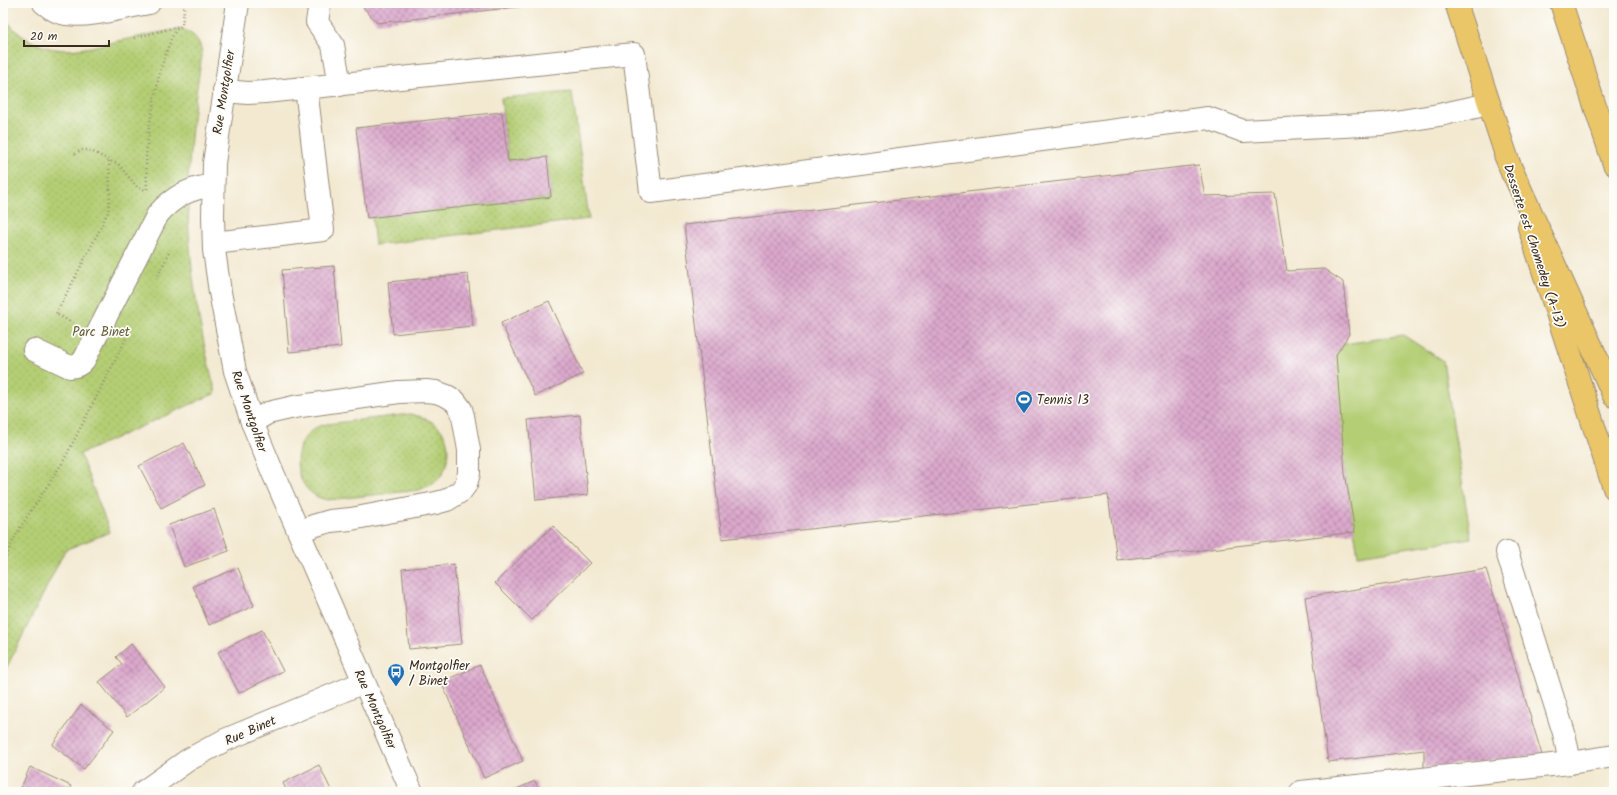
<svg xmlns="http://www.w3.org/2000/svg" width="1617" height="795" viewBox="0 0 1617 795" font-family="Kalam,sans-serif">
	<defs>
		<pattern id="grass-dots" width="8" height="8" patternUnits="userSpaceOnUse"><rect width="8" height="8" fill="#b4ce74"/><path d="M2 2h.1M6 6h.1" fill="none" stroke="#9cb164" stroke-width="1.8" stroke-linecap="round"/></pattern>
		<pattern id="building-cross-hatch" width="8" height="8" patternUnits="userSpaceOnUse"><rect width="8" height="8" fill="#dca9cd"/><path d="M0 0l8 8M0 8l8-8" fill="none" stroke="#b48aa6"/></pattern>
	</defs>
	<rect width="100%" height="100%" fill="#fdfcf7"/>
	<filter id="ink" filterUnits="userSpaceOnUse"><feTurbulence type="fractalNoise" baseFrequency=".025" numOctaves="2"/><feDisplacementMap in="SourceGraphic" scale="8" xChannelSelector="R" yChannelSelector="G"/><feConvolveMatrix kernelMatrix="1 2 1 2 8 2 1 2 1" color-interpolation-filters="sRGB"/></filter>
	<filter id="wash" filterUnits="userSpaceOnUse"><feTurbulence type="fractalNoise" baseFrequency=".012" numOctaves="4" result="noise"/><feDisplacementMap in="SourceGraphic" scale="16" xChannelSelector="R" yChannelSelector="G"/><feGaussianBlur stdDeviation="0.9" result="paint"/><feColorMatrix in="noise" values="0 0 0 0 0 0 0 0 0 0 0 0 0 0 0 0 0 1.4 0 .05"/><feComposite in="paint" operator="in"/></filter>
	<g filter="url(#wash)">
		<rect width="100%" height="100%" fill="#f3e9d1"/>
		<!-- grass -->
		<g fill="url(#grass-dots)" stroke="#787c49">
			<path d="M3,15C9,25 18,34 29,40C61,58 89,47 123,40C143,36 163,31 183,29C195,35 201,41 202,55C197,86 192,119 190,151C183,231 195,316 216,393L80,454L110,532L65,550L3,675Z"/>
			<polygon points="572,92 589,219 375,245 372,217 551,197 547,157 508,161 501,98"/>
			<path d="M410,414C436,419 452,433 447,460C446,469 441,478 433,484C429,486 423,488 419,490L327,500C324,499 319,498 316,496C291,481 291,444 315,428C318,426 323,425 327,424Z"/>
		</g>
		<!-- pitch -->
		<polygon fill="#b4ce74" stroke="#787c49" points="1403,335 1443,361 1471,538 1358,555 1325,347"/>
		<g id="blocks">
			<!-- building -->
			<g fill="url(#building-cross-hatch)">
				<polygon points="365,3 543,3 543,4 377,23 363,7"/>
				<polygon points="502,112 508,161 547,157 551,197 367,218 356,128"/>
				<polygon points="1199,165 1205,196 1275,194 1287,271 1324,269 1343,282 1349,334 1336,355 1345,473 1355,532 1117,560 1108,495 722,539 684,225"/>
				<polygon points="334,266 341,347 289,352 282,270"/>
				<polygon points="468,274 473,326 393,334 388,282"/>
				<polygon points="549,301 583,374 535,396 501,323"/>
				<polygon points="580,415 588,495 536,500 528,420"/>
				<polygon points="184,443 205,485 161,508 139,466"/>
				<polygon points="214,509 229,551 184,567 169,525"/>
				<polygon points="553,526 590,563 532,620 495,583"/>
				<polygon points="454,564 462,644 409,649 402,569"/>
				<polygon points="238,568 254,606 209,625 193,586"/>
				<polygon points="1486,569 1542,755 1424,768 1424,750 1328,762 1305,597"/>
				<polygon points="262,630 283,671 239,693 218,652"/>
				<polygon points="131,644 165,687 127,717 99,682 122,664 116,657"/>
				<polygon points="480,665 523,761 484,778 441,682"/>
				<polygon points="81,705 114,730 84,769 52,745"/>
				<polygon points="319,765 332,792 287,792 283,783"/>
				<polygon points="30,767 71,786 68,792 19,792"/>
				<polygon points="535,781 540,792 510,792"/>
			</g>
		</g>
	</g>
	<g filter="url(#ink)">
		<use href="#blocks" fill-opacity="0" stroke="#978a78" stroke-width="1"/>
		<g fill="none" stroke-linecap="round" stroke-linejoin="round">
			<!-- minor casing -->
			<g stroke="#978a78" stroke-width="24">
				<g id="minor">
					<path d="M44,3C50,8 58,13 66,14C89,18 125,7 149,3"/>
					<polyline points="238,3 214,163 213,216 214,250 220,292 235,371 252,422 273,473 412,792"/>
					<polyline points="320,3 317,22 333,45 340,85"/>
					<polyline points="224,91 248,93 265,92 634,54 651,192 1208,118 1243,131 1382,124 1439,115 1489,104"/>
					<polyline points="214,243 323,230 306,88"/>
					<path d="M34,350L70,367C76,367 80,365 84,360L158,214C173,197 190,187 213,186"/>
					<polyline points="252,422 268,413 294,407 399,392 426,391 436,392 447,396 455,401 461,409 463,416 469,450 469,473 466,484 461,491 447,500 436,503 351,519 330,521 313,526 299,532"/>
					<polyline points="1507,552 1564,733 1570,763"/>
					<polyline points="143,792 188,760 225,740 364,682"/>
					<polyline points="1301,792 1570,763 1614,756"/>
				</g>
			</g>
			<!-- major casing -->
			<g stroke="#978a78" stroke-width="24">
				<g id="major">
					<polyline points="1456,3 1512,173"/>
					<polyline points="1529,227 1614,488"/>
				</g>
			</g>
			<!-- highway casing -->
			<g stroke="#978a78" stroke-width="24">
				<g id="highway">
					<polyline points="1561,3 1614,164"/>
					<polyline points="1505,155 1614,396"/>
				</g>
			</g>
			<!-- path -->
			<g stroke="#978a78" stroke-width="2.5" stroke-dasharray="1 3" stroke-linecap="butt">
				<polyline points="134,38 180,26"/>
				<polyline points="75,154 81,150 89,150 119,165 138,188 146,190"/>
				<polyline points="147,189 146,156 149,127 160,71 171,39 176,30 182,25 185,3"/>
				<polyline points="156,279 169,253"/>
				<polyline points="73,323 56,314 96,237 108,212 110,195 109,160"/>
				<polyline points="3,564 12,543 21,526 63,462 127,337"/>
			</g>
			<!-- minor -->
			<use href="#minor" stroke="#fff" stroke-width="22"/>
			<!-- major -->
			<use href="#major" stroke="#eac669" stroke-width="22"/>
			<!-- highway -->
			<use href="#highway" stroke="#eac669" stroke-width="22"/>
		</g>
	</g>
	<!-- icons -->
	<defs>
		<g id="stadium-pin" transform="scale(0.9)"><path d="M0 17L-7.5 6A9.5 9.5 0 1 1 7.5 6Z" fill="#1f6fb2" stroke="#fdfcf7"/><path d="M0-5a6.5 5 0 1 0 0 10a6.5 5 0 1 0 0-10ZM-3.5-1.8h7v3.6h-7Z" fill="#fff"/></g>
		<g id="bus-pin" transform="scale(0.9)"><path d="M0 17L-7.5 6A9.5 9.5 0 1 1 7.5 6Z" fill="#1f6fb2" stroke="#fdfcf7"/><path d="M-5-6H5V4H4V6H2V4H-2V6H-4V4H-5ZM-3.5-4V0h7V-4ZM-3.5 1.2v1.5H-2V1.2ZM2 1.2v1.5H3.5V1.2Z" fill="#fff"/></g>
	</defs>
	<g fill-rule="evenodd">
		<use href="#stadium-pin" x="1024" y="399"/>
		<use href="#bus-pin" x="396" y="672"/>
	</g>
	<g text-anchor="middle" stroke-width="3.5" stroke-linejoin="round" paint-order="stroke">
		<!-- street labels -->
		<g font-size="13" fill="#3b2a1e" stroke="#fdfcf7">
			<text transform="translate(223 92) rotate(-81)" y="5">Rue Montgolfier</text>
			<text transform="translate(1535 246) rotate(72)" y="5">Desserte est Chomedey (A-13)</text>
			<text transform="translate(250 411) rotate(71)" y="5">Rue Montgolfier</text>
			<text transform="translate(376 709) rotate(66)" y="5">Rue Montgolfier</text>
			<text transform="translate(250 730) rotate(-24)" y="5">Rue Binet</text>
		</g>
		<!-- park labels -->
		<g font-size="13" fill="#5f5b38" stroke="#fdfcf7">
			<text x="101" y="336">Parc Binet</text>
		</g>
		<!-- poi labels -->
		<g font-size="13" fill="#3b2a1e" stroke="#fdfcf7" text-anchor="start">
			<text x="1037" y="404">Tennis 13</text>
			<text x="409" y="670">Montgolfier<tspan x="409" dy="15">/ Binet</tspan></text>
		</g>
	</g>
	<!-- margin -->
	<rect width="1617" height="795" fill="none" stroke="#fdfcf7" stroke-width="16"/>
	<!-- scale -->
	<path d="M24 40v6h85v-6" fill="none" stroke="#3b2a1e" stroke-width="2"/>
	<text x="30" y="40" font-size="12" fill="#3b2a1e" stroke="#fdfcf7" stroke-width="3" paint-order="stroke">20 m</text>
</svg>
